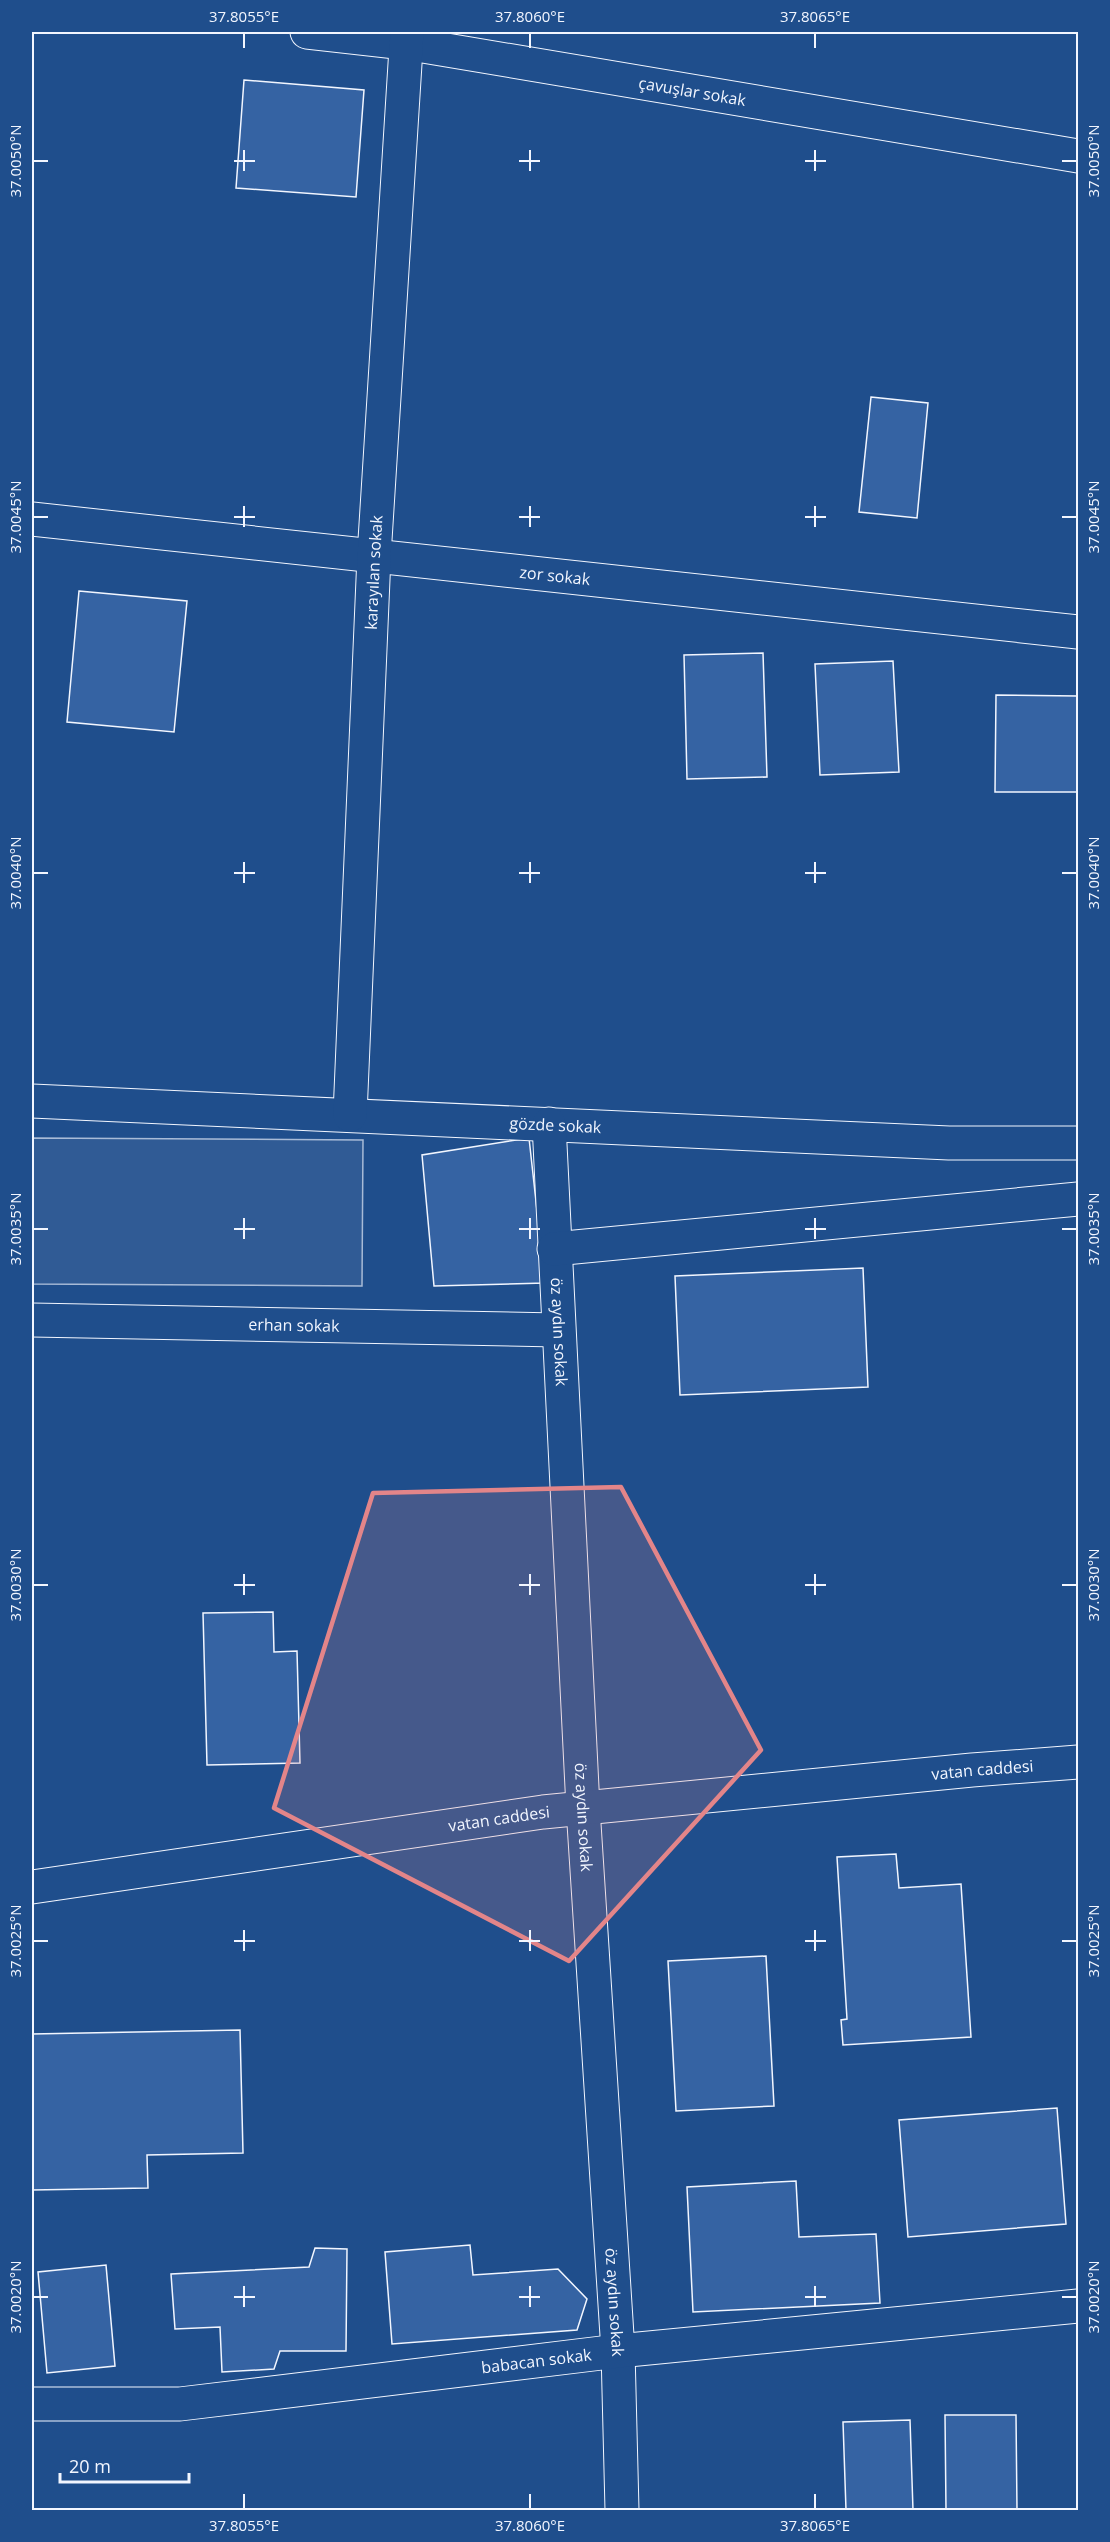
<svg xmlns="http://www.w3.org/2000/svg" width="1110" height="2542" viewBox="0 0 1110 2542" font-family="'Open Sans',sans-serif">
	<rect width="100%" height="100%" fill="#1f4e8c"/>
	<!-- built -->
	<polygon fill="#305b95" stroke="#a8bbd7" stroke-width="1.5" points="32,1138 363,1140 362,1286 32,1284"/>
	<!-- building -->
	<g fill="#3563a3" stroke="#f2f6ff" stroke-width="1.5">
		<polygon points="244,80 364,90 356,197 236,188"/>
		<polygon points="871,397 928,403 917,518 859,512"/>
		<polygon points="79,591 187,601 174,732 67,722"/>
		<polygon points="763,653 767,777 687,779 684,655"/>
		<polygon points="893,661 899,772 820,775 815,664"/>
		<polygon points="996,695 1078,696 1078,792 995,792"/>
		<polygon points="529,1138 545,1283 434,1286 422,1155"/>
		<polygon points="863,1268 868,1387 680,1395 675,1276"/>
		<polygon points="273,1612 274,1652 297,1651 300,1763 207,1765 203,1613"/>
		<polygon points="896,1854 899,1888 961,1884 971,2037 843,2045 841,2020 847,2019 837,1857"/>
		<polygon points="766,1956 774,2106 676,2111 668,1961"/>
		<polygon points="240,2030 243,2153 147,2155 148,2188 32,2190 32,2034"/>
		<polygon points="1057,2108 1066,2224 908,2237 899,2120"/>
		<polygon points="796,2181 799,2237 876,2234 880,2303 693,2312 687,2187"/>
		<polygon points="470,2245 473,2275 558,2269 587,2299 577,2330 392,2344 385,2252"/>
		<polygon points="315,2248 347,2249 346,2351 280,2351 274,2369 222,2372 220,2327 175,2329 171,2274 309,2267"/>
		<polygon points="106,2265 115,2366 47,2373 38,2272"/>
		<polygon points="945,2415 1016,2415 1017,2510 946,2510"/>
		<polygon points="910,2420 913,2510 846,2510 843,2422"/>
	</g>
	<g fill="none" stroke-linecap="round" stroke-linejoin="round">
		<!-- minor casing -->
		<g stroke="#f2f6ff" stroke-width="35">
			<g id="minor">
				<path id="s1" d="M307,32L405,43L1078,156"/>
				<path id="s2" d="M32,519L1078,632"/>
				<path id="s3" d="M32,1101L949,1143H1078"/>
				<path id="s4" d="M350,1115L374,556L407,32"/>
				<path id="s5" d="M549,1124L583,1808L618,2351L622,2510"/>
				<polyline points="554,1249 1078,1199"/>
				<path id="s6" d="M32,1320L558,1330"/>
				<path id="s7" d="M32,1887L543,1812L972,1770L1078,1762"/>
				<path id="s8" d="M32,2404H180L618,2351L1078,2306"/>
			</g>
		</g>
		<!-- minor -->
		<use href="#minor" stroke="#1f4e8c" stroke-width="33"/>
	</g>
	<!-- marked area -->
	<path fill="#e38589" fill-opacity="0.2" stroke="#e38589" stroke-width="4.5" stroke-linejoin="round" d="M621,1487L761,1750L569,1961L274,1808L373,1493Z"/>
	<!-- ticks -->
	<path fill="none" stroke="#f2f6ff" stroke-width="2" d="M244,33V48M530,33V48M815,33V48M244,150V171M530,150V171M815,150V171M33,161H48M234,161H255M519,161H540M805,161H826M1062,161H1077M244,506V527M530,506V527M815,506V527M33,517H48M234,517H255M519,517H540M805,517H826M1062,517H1077M244,862V883M530,862V883M815,862V883M33,873H48M234,873H255M519,873H540M805,873H826M1062,873H1077M244,1218V1239M530,1218V1239M815,1218V1239M33,1229H48M234,1229H255M519,1229H540M805,1229H826M1062,1229H1077M244,1574V1595M530,1574V1595M815,1574V1595M33,1585H48M234,1585H255M519,1585H540M805,1585H826M1062,1585H1077M244,1930V1951M530,1930V1951M815,1930V1951M33,1941H48M234,1941H255M519,1941H540M805,1941H826M1062,1941H1077M244,2286V2307M530,2286V2307M815,2286V2307M33,2297H48M234,2297H255M519,2297H540M805,2297H826M1062,2297H1077M244,2494V2509M530,2494V2509M815,2494V2509"/>
	<g text-anchor="middle" stroke-width="4.5" stroke-linejoin="round" paint-order="stroke">
		<!-- street labels -->
		<g font-size="16" fill="#f2f6ff" stroke="#1f4e8c">
			<text dy="6" stroke="none"><textPath href="#s1" startOffset="390">çavuşlar sokak</textPath></text>
			<text dy="6" stroke="none"><textPath href="#s4" startOffset="543">karayılan sokak</textPath></text>
			<text dy="6" stroke="none"><textPath href="#s2" startOffset="526">zor sokak</textPath></text>
			<text dy="6" stroke="none"><textPath href="#s3" startOffset="524">gözde sokak</textPath></text>
			<text dy="6" stroke="none"><textPath href="#s6" startOffset="262">erhan sokak</textPath></text>
			<text dy="6" stroke="none"><textPath href="#s5" startOffset="208">öz aydın sokak</textPath></text>
			<text dy="6" stroke="none"><textPath href="#s7" startOffset="958">vatan caddesi</textPath></text>
			<text dy="6" stroke="none"><textPath href="#s5" startOffset="694">öz aydın sokak</textPath></text>
			<text dy="6" stroke="none"><textPath href="#s7" startOffset="472">vatan caddesi</textPath></text>
			<text dy="6" stroke="none"><textPath href="#s5" startOffset="1180">öz aydın sokak</textPath></text>
			<text dy="6" stroke="none"><textPath href="#s8" startOffset="507">babacan sokak</textPath></text>
		</g>
	</g>
	<!-- border -->
	<rect width="1110" height="2542" fill="none" stroke="#1f4e8c" stroke-width="66"/>
	<!-- scale -->
	<path d="M60 2473v9h129v-9" fill="none" stroke="#f2f6ff" stroke-width="3"/>
	<text x="69" y="2473" font-size="18" fill="#f2f6ff" stroke="#1f4e8c" stroke-width="4.5" paint-order="stroke">20 m</text>
	<rect x="33" y="33" width="1044" height="2476" fill="none" stroke="#f2f6ff" stroke-width="2"/>
	<g font-size="15" text-anchor="middle" fill="#f2f6ff">
		<text x="244" y="22">37.8055°E</text>
		<text x="530" y="22">37.8060°E</text>
		<text x="815" y="22">37.8065°E</text>
		<text transform="translate(16 161) rotate(-90)" y="5">37.0050°N</text>
		<text transform="translate(1094 161) rotate(-90)" y="5">37.0050°N</text>
		<text transform="translate(16 517) rotate(-90)" y="5">37.0045°N</text>
		<text transform="translate(1094 517) rotate(-90)" y="5">37.0045°N</text>
		<text transform="translate(16 873) rotate(-90)" y="5">37.0040°N</text>
		<text transform="translate(1094 873) rotate(-90)" y="5">37.0040°N</text>
		<text transform="translate(16 1229) rotate(-90)" y="5">37.0035°N</text>
		<text transform="translate(1094 1229) rotate(-90)" y="5">37.0035°N</text>
		<text transform="translate(16 1585) rotate(-90)" y="5">37.0030°N</text>
		<text transform="translate(1094 1585) rotate(-90)" y="5">37.0030°N</text>
		<text transform="translate(16 1941) rotate(-90)" y="5">37.0025°N</text>
		<text transform="translate(1094 1941) rotate(-90)" y="5">37.0025°N</text>
		<text transform="translate(16 2297) rotate(-90)" y="5">37.0020°N</text>
		<text transform="translate(1094 2297) rotate(-90)" y="5">37.0020°N</text>
		<text x="244" y="2531">37.8055°E</text>
		<text x="530" y="2531">37.8060°E</text>
		<text x="815" y="2531">37.8065°E</text>
	</g>
</svg>
